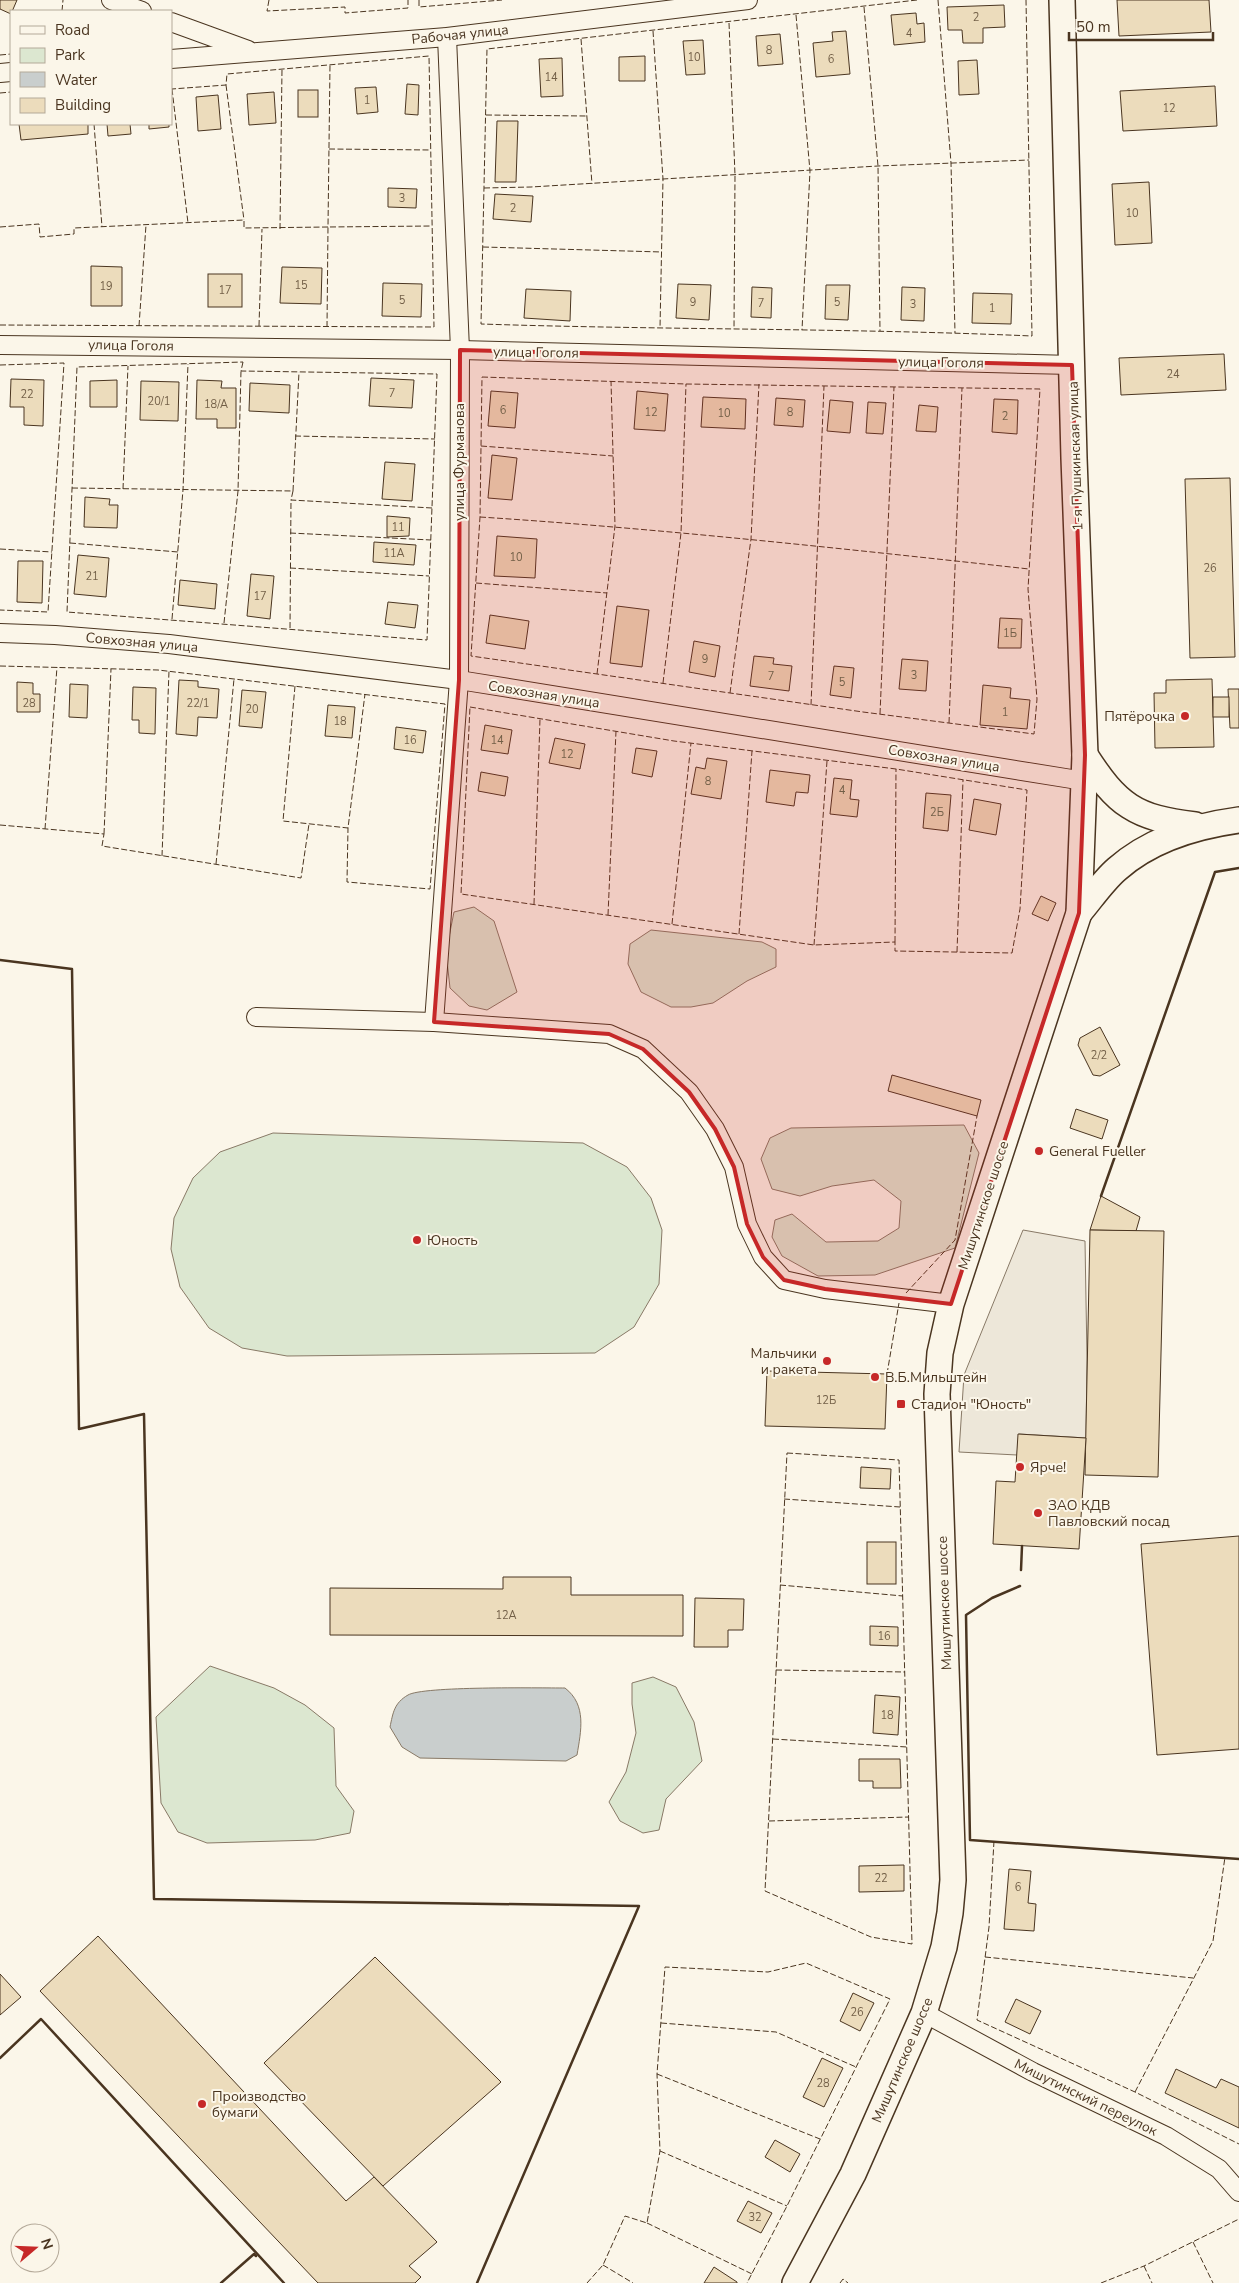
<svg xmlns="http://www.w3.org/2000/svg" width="1239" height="2283" viewBox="0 0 1239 2283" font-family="'Nunito Sans',sans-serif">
	<rect width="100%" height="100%" fill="#fbf6e9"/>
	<!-- green -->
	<g fill="#dce7d0" stroke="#887966">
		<polygon points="474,907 494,921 517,992 487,1010 469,1006 450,988 446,952 454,912"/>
		<polygon points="651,930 762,942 776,949 776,967 747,981 713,1003 691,1007 671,1007 641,992 628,964 630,944"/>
		<polygon points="964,1125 979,1153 955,1248 875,1275 818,1276 782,1256 772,1237 775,1220 792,1214 826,1242 878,1241 899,1228 901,1201 874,1180 832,1186 800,1196 772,1189 761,1159 770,1138 791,1128"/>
		<polygon points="273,1133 583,1143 627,1167 651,1198 662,1230 659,1284 634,1327 595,1353 287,1356 242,1348 209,1328 180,1287 171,1249 174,1218 193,1178 220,1152"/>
		<polygon points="210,1666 274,1688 305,1705 334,1728 336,1786 354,1811 350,1833 315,1840 207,1843 178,1832 161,1803 156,1717"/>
		<polygon points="653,1677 676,1687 694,1722 702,1761 666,1799 659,1830 643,1833 620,1821 609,1802 626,1772 636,1733 632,1704 632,1683"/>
	</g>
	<!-- parking -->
	<polygon fill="#ede7d9" stroke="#887966" points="1023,1230 1085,1241 1087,1359 1086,1438 1019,1434 1017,1455 959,1452 964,1375"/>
	<!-- water -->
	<path fill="#c9cecd" stroke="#887966" d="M565,1688C587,1705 581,1731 577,1755L566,1761L420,1758L402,1747L390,1727C393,1713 394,1703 408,1695C423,1686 539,1688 565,1688Z"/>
	<!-- building -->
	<g fill="#ecdcbc" stroke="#4a3520">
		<polygon points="0,0 17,0 11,14 0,9"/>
		<polygon points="1117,0 1209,0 1211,32 1119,36"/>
		<polygon points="1004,5 1005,27 983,28 983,43 963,43 962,30 948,30 947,7"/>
		<polygon points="916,13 917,24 924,23 925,42 894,45 891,15"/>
		<polygon points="846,31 850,74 816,77 813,43 833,41 832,32"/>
		<polygon points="780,34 783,64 758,66 756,36"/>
		<polygon points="703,40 705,74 686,75 683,41"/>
		<polygon points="645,56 645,81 619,81 619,57"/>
		<polygon points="562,58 563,96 541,97 539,59"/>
		<polygon points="977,60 979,94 959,95 958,61"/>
		<polygon points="407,84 419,85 418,115 405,114"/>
		<polygon points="1215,86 1217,126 1123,131 1120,91"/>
		<polygon points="376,87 378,112 357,114 355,88"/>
		<rect x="298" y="90" width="20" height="27"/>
		<polygon points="274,92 276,123 249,125 247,94"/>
		<polygon points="218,95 221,129 198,131 196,97"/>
		<polygon points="497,121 518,121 516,182 495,182"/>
		<polygon points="19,124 88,124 88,134 21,140"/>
		<polygon points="107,124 130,124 131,134 108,136"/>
		<polygon points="149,124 169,124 169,127 149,129"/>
		<polygon points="1149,182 1152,243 1115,245 1112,184"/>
		<polygon points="388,188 417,189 416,208 388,207"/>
		<polygon points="495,194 533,196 531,222 493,219"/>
		<polygon points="91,266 122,267 122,306 91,306"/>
		<polygon points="282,267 322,268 321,304 280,303"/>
		<rect x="208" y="274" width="34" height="33"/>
		<polygon points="383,283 422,284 421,317 382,316"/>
		<polygon points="678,284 711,285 709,320 676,318"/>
		<polygon points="826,285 850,285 848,320 825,319"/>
		<polygon points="752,287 772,288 771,318 751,317"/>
		<polygon points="902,287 925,288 924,321 901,320"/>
		<polygon points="526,289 571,291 570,321 524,318"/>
		<polygon points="973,293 1012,294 1011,324 972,323"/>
		<polygon points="1224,354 1226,390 1121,395 1119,358"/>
		<polygon points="371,378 414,380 412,408 369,406"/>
		<polygon points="11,379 44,380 43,426 24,425 24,407 10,407"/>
		<polygon points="117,380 117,407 90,407 90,381"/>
		<polygon points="197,380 222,381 221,388 236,388 236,428 217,428 217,419 196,419"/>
		<polygon points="141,381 179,382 178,421 140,420"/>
		<polygon points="250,383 290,385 289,413 249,411"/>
		<polygon points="491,391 518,393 515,428 488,426"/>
		<polygon points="637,391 668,394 665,431 634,429"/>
		<polygon points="703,397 746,399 745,429 701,427"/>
		<polygon points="776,398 805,400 803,427 774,425"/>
		<polygon points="994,399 1018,400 1017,434 992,432"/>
		<polygon points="830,400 853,402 850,433 827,431"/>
		<polygon points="868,402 886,403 883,434 866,433"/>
		<polygon points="919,405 938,407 936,432 916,431"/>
		<polygon points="492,455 517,458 512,500 488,498"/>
		<polygon points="385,462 415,464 412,501 382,499"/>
		<polygon points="1230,478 1235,657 1190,658 1185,479"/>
		<polygon points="85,497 110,499 109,505 118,505 117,528 84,527"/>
		<polygon points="387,516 410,518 409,536 387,537"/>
		<polygon points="497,536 537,539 535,578 494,576"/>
		<polygon points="374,542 416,545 414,565 373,562"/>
		<polygon points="78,555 109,558 106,597 74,594"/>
		<polygon points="18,561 43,561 42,603 17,602"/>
		<polygon points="251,574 274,576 270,619 247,616"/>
		<polygon points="180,580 217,584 215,609 178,605"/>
		<polygon points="388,602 418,605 415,628 385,624"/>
		<polygon points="617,606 649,610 642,667 610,663"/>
		<polygon points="490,615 529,621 525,649 486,643"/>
		<polygon points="1000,618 1022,619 1021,648 998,648"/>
		<polygon points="694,641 720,646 715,677 689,672"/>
		<polygon points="754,656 774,658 773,664 792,666 789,691 750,686"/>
		<polygon points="902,659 928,661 926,691 899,689"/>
		<polygon points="834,666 854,668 851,698 830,695"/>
		<polygon points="1212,679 1214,747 1155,748 1154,693 1166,693 1166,680"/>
		<polygon points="179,680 198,681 198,687 219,689 217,718 198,717 197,736 176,734"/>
		<polygon points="17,682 33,683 33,694 40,694 40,712 17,712"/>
		<polygon points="70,684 88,685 87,718 69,717"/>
		<polygon points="983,685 1011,688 1010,698 1030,700 1027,729 980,725"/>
		<polygon points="133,687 156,688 155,734 139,733 139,720 132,720"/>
		<polygon points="1228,689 1239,689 1239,728 1230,728"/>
		<polygon points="242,690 266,692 262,728 239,726"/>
		<rect x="1213" y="697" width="16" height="20"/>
		<polygon points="328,705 355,707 352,738 325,736"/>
		<polygon points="485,725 512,730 508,754 481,750"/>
		<polygon points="396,727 426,731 423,753 394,749"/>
		<polygon points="555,738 585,744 580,769 549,763"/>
		<polygon points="636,748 657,751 652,777 632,773"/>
		<polygon points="707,758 727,761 721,799 691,794 696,767 705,769"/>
		<polygon points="770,770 810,775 808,793 796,792 794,806 766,802"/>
		<polygon points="481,772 508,777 505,796 478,791"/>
		<polygon points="834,778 852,780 850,799 859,800 857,817 830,814"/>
		<polygon points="926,793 951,795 948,831 923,828"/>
		<polygon points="974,799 1001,804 996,835 969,830"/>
		<polygon points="1041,896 1056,903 1048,921 1032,914"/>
		<polygon points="1100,1027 1120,1065 1100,1076 1093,1075 1078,1045 1080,1038"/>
		<polygon points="892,1075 981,1100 977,1116 888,1091"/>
		<polygon points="1076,1109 1108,1120 1102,1139 1070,1128"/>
		<polygon points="1101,1196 1140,1217 1136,1231 1090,1230"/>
		<polygon points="1090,1230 1164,1231 1158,1477 1085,1475"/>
		<polygon points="767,1371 887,1374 885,1429 765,1426"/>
		<polygon points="1018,1434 1086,1438 1079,1549 993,1544 996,1481 1015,1482"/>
		<polygon points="861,1467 891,1469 890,1489 860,1488"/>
		<polygon points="1239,1536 1239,1749 1157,1755 1141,1544"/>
		<rect x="867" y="1542" width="29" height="42"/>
		<polygon points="503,1577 571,1577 571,1595 683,1595 683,1636 330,1635 330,1588 503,1589"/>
		<polygon points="695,1598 744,1599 743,1630 728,1630 728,1647 694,1647"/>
		<polygon points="870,1626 898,1627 898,1646 870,1645"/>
		<polygon points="875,1695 900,1697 898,1735 873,1733"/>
		<polygon points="859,1759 900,1759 901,1788 873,1788 873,1781 859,1781"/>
		<polygon points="904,1865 904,1891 859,1892 859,1866"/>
		<polygon points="1009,1869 1031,1871 1028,1903 1036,1904 1034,1931 1004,1929"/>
		<polygon points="98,1936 346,2201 374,2177 437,2242 409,2266 421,2277 415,2283 318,2283 40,1991"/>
		<polygon points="375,1957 501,2082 383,2186 264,2063"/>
		<polygon points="0,1974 21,1997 0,2015"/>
		<polygon points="853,1993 874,2003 860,2031 840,2021"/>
		<polygon points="1016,1999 1041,2011 1030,2034 1005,2022"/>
		<polygon points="822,2058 843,2068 824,2107 803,2097"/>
		<polygon points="1176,2069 1216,2088 1221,2079 1239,2087 1239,2128 1165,2093"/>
		<polygon points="775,2140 800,2154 790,2172 765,2157"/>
		<polygon points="748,2201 772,2213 761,2233 737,2221"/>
		<polygon points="714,2267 737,2282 737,2283 704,2283"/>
	</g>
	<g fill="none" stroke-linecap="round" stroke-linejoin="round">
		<!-- street casing -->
		<g stroke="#4a3520" stroke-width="20">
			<g id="street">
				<polyline points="111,0 142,11"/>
				<polyline points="171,22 248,50"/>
				<polyline points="171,59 447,37 748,0"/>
				<polyline points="0,73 11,72"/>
				<polyline points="0,345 460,350 1072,365"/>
				<polyline points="0,633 55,635 169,644 459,680 1084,781"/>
				<polyline points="256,1017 434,1022 609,1034 643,1049 689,1092 715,1129 734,1167 747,1224 763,1257 784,1280 825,1289 951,1304"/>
				<polyline points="434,1022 459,680 460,350 447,37"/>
				<polyline points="924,2013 1033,2072 1166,2136 1219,2169 1239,2192"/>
			</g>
		</g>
		<!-- secondary casing -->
		<g stroke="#4a3520" stroke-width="28">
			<g id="secondary">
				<path d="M1085,755C1117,805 1135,818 1195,825"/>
				<path d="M1079,913C1091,899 1103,881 1117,869C1151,839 1195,826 1239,820"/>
				<polyline points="795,2283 853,2174 924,2013 944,1947 950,1913 953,1880 937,1394 940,1353 951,1304 1079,913 1085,755 1074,458 1062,0"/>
			</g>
		</g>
		<!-- street -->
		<use href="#street" stroke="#fbf6e9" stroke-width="18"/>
		<!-- secondary -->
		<use href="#secondary" stroke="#fbf6e9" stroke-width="25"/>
		<!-- fence -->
		<g stroke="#4a3520" stroke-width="1" stroke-dasharray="6 2.5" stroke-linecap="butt">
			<polyline points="269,0 267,11 345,7 345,13 408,8 408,0"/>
			<polyline points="419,0 419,7 502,0"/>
			<path d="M917,0L487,49L481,324C665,330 848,328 1032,336L1026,0"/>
			<polyline points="938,0 951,163 955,333"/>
			<polyline points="864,7 878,166 880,331"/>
			<polyline points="62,11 63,0"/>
			<polyline points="796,15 810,171 802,330"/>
			<polyline points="729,23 735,175 734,329"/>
			<polyline points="653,31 663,179 660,328"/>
			<polyline points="581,39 592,184"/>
			<polyline points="0,55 11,54"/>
			<polyline points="226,85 244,220"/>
			<polyline points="172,89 188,223"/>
			<polyline points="0,93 11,92"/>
			<polyline points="486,115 586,116"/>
			<polyline points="94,124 102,227"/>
			<polyline points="329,149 431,150"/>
			<polyline points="484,188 531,187 878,166 1029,160"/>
			<polyline points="0,227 39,224 40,237 74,234 74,228 244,220 244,228 328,227 330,65"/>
			<polyline points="280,229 282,69"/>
			<polyline points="483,247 662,252"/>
			<polyline points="0,325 434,327 429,56 227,74 226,85 172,89 171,86"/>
			<polyline points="139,326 146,225"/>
			<polyline points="259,326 262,229"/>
			<polyline points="327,327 328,227 432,226"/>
			<polygon points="243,362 241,371 437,374 427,640 67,612 77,367"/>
			<polyline points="0,365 64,363 48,612 0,610"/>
			<polygon points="482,377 686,384 1040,389 1028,589 1037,699 1034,734 863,712 471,656 480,517"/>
			<polyline points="295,436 435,439"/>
			<polyline points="481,446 613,456"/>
			<polyline points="72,488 293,491 291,500 432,508"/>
			<polyline points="123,489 128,366"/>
			<polyline points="293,491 299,372"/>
			<path d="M480,517C664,529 846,549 1029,569"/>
			<polyline points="290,533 431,540"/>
			<polyline points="70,543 178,552"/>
			<polyline points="0,549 52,552"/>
			<polyline points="290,568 429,576"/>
			<polyline points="476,583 607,593"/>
			<polyline points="172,619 183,490 188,364"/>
			<polyline points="224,623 238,491 241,371"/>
			<polyline points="290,628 291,500"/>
			<polyline points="0,666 158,670 445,704 430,889 347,882 348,828"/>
			<polyline points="597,674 615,526 611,381"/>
			<polyline points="663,683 681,533 686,384"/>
			<polyline points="295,686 283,821 348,828 365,694"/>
			<polyline points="730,693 751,539 759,384"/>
			<polyline points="811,705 824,386"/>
			<polygon points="470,707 674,741 896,769 1027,790 1020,909 1012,953 895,951 895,942 814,945 461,894"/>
			<polyline points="880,714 894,387"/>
			<polyline points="949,723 962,388"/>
			<polyline points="0,825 104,834 102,846 301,878 309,824"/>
			<polyline points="45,829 57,667"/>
			<polyline points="104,834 111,669"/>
			<polyline points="162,856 169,671"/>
			<polyline points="216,864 234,679"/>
			<polyline points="534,904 540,719"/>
			<polyline points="608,915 616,731"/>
			<polyline points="672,924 691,743"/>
			<polyline points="739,934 752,751"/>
			<polyline points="895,942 896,769"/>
			<polyline points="814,945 827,761"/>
			<polyline points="957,952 963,780"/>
			<polyline points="906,1293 955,1240 977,1116"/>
			<polyline points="887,1374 899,1303"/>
			<polygon points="787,1453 899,1460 912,1944 871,1937 765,1891"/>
			<polyline points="784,1499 900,1507"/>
			<polyline points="780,1585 903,1596"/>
			<polyline points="776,1670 905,1672"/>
			<polyline points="773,1739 907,1747"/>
			<polyline points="769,1821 909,1817"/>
			<polyline points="994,1841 989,1927 977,2020 1135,2092 1239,2144"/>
			<polyline points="985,1957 1193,1978"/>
			<polyline points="661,2023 776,2032 856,2067"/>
			<polyline points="657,2074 820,2139"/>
			<polyline points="1135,2092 1213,1941 1225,1857"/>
			<polyline points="660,2151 787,2206"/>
			<polyline points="647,2223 752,2274"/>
			<polyline points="1193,2242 1213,2283"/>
			<polyline points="603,2265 633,2283"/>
			<polyline points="1144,2266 1152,2283"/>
			<polyline points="587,2283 603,2265 625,2216 647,2223 660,2151 657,2074 665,1967 768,1972 806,1963 890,1999 787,2206 747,2283"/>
			<polyline points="840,2283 843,2279 848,2283"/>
			<polyline points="1101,2283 1144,2266 1239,2219"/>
		</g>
		<!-- wall -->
		<g stroke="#4a3520" stroke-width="2.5">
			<polyline points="0,960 72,969 79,1429 144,1414 154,1899 639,1906 477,2283"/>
			<polyline points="1101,1196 1215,872 1239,868"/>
			<polyline points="1021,1570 1022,1546"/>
			<polyline points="1020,1586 992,1598 966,1615 970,1840 1239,1859"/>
			<polyline points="0,2058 41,2019 284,2283"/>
			<polyline points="221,2283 254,2254 256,2256"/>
		</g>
	</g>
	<!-- marked area -->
	<path fill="#c62828" fill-opacity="0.2" stroke="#c62828" stroke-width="4" stroke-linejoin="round" d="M460,350L1072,365L1085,755L1079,913L951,1304L825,1289L784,1280L763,1257L747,1224L734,1167L715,1129L689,1092L643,1049L609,1034L434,1022L459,680Z"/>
	<!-- markers -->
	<g fill="#c62828" stroke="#fbf6e9" stroke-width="2">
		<circle cx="1185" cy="716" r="5"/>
		<circle cx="1039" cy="1151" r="5"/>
		<circle cx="417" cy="1240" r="5"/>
		<circle cx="827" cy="1361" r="5"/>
		<circle cx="875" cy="1377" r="5"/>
		<rect x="896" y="1399" width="10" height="10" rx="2.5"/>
		<circle cx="1020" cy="1467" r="5"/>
		<circle cx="1038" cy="1513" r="5"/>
		<circle cx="202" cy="2104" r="5"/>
	</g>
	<g text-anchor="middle" stroke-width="4" stroke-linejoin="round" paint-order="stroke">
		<!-- number labels -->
		<g font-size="11" fill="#725f47">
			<text x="976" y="21">2</text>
			<text x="909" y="37">4</text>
			<text x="769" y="54">8</text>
			<text x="694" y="61">10</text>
			<text x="831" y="63">6</text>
			<text x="551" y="81">14</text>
			<text x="367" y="104">1</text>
			<text x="1169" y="112">12</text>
			<text x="402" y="202">3</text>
			<text x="513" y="212">2</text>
			<text x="1132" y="217">10</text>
			<text x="301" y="289">15</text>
			<text x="106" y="290">19</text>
			<text x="225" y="294">17</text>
			<text x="402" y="304">5</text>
			<text x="693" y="306">9</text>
			<text x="837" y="306">5</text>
			<text x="761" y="307">7</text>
			<text x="913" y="308">3</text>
			<text x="992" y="312">1</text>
			<text x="1173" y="378">24</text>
			<text x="392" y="397">7</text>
			<text x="27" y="398">22</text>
			<text x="159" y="405">20/1</text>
			<text x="216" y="408">18/А</text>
			<text x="503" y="414">6</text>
			<text x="651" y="416">12</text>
			<text x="790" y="416">8</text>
			<text x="724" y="417">10</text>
			<text x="1005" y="420">2</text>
			<text x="398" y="531">11</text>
			<text x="394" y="557">11А</text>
			<text x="516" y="561">10</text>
			<text x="1210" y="572">26</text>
			<text x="92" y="580">21</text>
			<text x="260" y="600">17</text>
			<text x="1010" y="637">1Б</text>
			<text x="705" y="663">9</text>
			<text x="914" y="679">3</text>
			<text x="771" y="680">7</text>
			<text x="842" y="686">5</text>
			<text x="29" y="707">28</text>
			<text x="198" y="707">22/1</text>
			<text x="252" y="713">20</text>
			<text x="1005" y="716">1</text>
			<text x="340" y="725">18</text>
			<text x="410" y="744">16</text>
			<text x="497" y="744">14</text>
			<text x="567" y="758">12</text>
			<text x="708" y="785">8</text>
			<text x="842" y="794">4</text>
			<text x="937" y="816">2Б</text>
			<text x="1099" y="1059">2/2</text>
			<text x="826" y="1404">12Б</text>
			<text x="506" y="1619">12А</text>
			<text x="884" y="1640">16</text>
			<text x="887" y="1719">18</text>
			<text x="881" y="1882">22</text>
			<text x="1018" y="1891">6</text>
			<text x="857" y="2016">26</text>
			<text x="823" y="2087">28</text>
			<text x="755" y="2221">32</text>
		</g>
		<!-- street labels -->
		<g font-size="14" fill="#4a3520" stroke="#fbf6e9">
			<text transform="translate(460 34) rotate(-6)" y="5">Рабочая улица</text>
			<text transform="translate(131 345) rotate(1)" y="5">улица Гоголя</text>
			<text transform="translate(536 352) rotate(1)" y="5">улица Гоголя</text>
			<text transform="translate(941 362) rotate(1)" y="5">улица Гоголя</text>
			<text transform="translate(1075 456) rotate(-92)" y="5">1-я Пушкинская улица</text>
			<text transform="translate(459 462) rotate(-90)" y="5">улица Фурманова</text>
			<text transform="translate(142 642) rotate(5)" y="5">Совхозная улица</text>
			<text transform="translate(544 694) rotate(9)" y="5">Совхозная улица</text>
			<text transform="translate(944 758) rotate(9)" y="5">Совхозная улица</text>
			<text transform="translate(983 1205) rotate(-72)" y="5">Мишутинское шоссе</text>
			<text transform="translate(944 1603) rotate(-92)" y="5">Мишутинское шоссе</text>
			<text transform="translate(902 2060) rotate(-67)" y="5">Мишутинское шоссе</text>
			<text transform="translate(1086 2097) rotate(26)" y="5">Мишутинский переулок</text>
		</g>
		<!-- poi labels -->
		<g font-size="14" fill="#4a3520" stroke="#fbf6e9" text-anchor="start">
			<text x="1175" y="721" text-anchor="end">Пятёрочка</text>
			<text x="1049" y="1156">General Fueller</text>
			<text x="427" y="1245">Юность</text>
			<text x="817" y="1358" text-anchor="end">Мальчики<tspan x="817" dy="16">и ракета</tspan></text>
			<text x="885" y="1382">В.Б.Мильштейн</text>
			<text x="911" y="1409">Стадион "Юность"</text>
			<text x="1030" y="1472">Ярче!</text>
			<text x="1048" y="1510">ЗАО КДВ<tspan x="1048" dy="16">Павловский посад</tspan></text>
			<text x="212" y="2101">Производство<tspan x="212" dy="16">бумаги</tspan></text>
		</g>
	</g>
	<!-- legend -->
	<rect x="10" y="10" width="162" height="115" fill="#fbf6e9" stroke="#b4a999"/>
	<rect x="20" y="26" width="25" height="8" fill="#fbf6e9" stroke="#b4a999"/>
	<text x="55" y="35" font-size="15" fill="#4a3520">Road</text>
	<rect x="20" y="48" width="25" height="15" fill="#dce7d0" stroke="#b4a999"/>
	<text x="55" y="60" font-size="15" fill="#4a3520">Park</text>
	<rect x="20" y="72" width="25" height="15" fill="#c9cecd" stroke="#b4a999"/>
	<text x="55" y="85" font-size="15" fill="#4a3520">Water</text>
	<rect x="20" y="98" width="25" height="15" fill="#ecdcbc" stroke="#b4a999"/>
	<text x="55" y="110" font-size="15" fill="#4a3520">Building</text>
	<!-- north arrow -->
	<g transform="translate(35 2248) rotate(71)"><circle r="24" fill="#fbf6e9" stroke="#b4a999"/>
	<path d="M0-4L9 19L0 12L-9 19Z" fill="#c62828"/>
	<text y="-8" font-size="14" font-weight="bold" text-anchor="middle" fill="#4a3520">N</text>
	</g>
	<!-- scale -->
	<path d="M1069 32v8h144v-8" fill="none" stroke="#4a3520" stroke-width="2.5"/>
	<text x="1076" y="32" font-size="15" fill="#4a3520" stroke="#fbf6e9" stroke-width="4" paint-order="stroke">50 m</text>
</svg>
